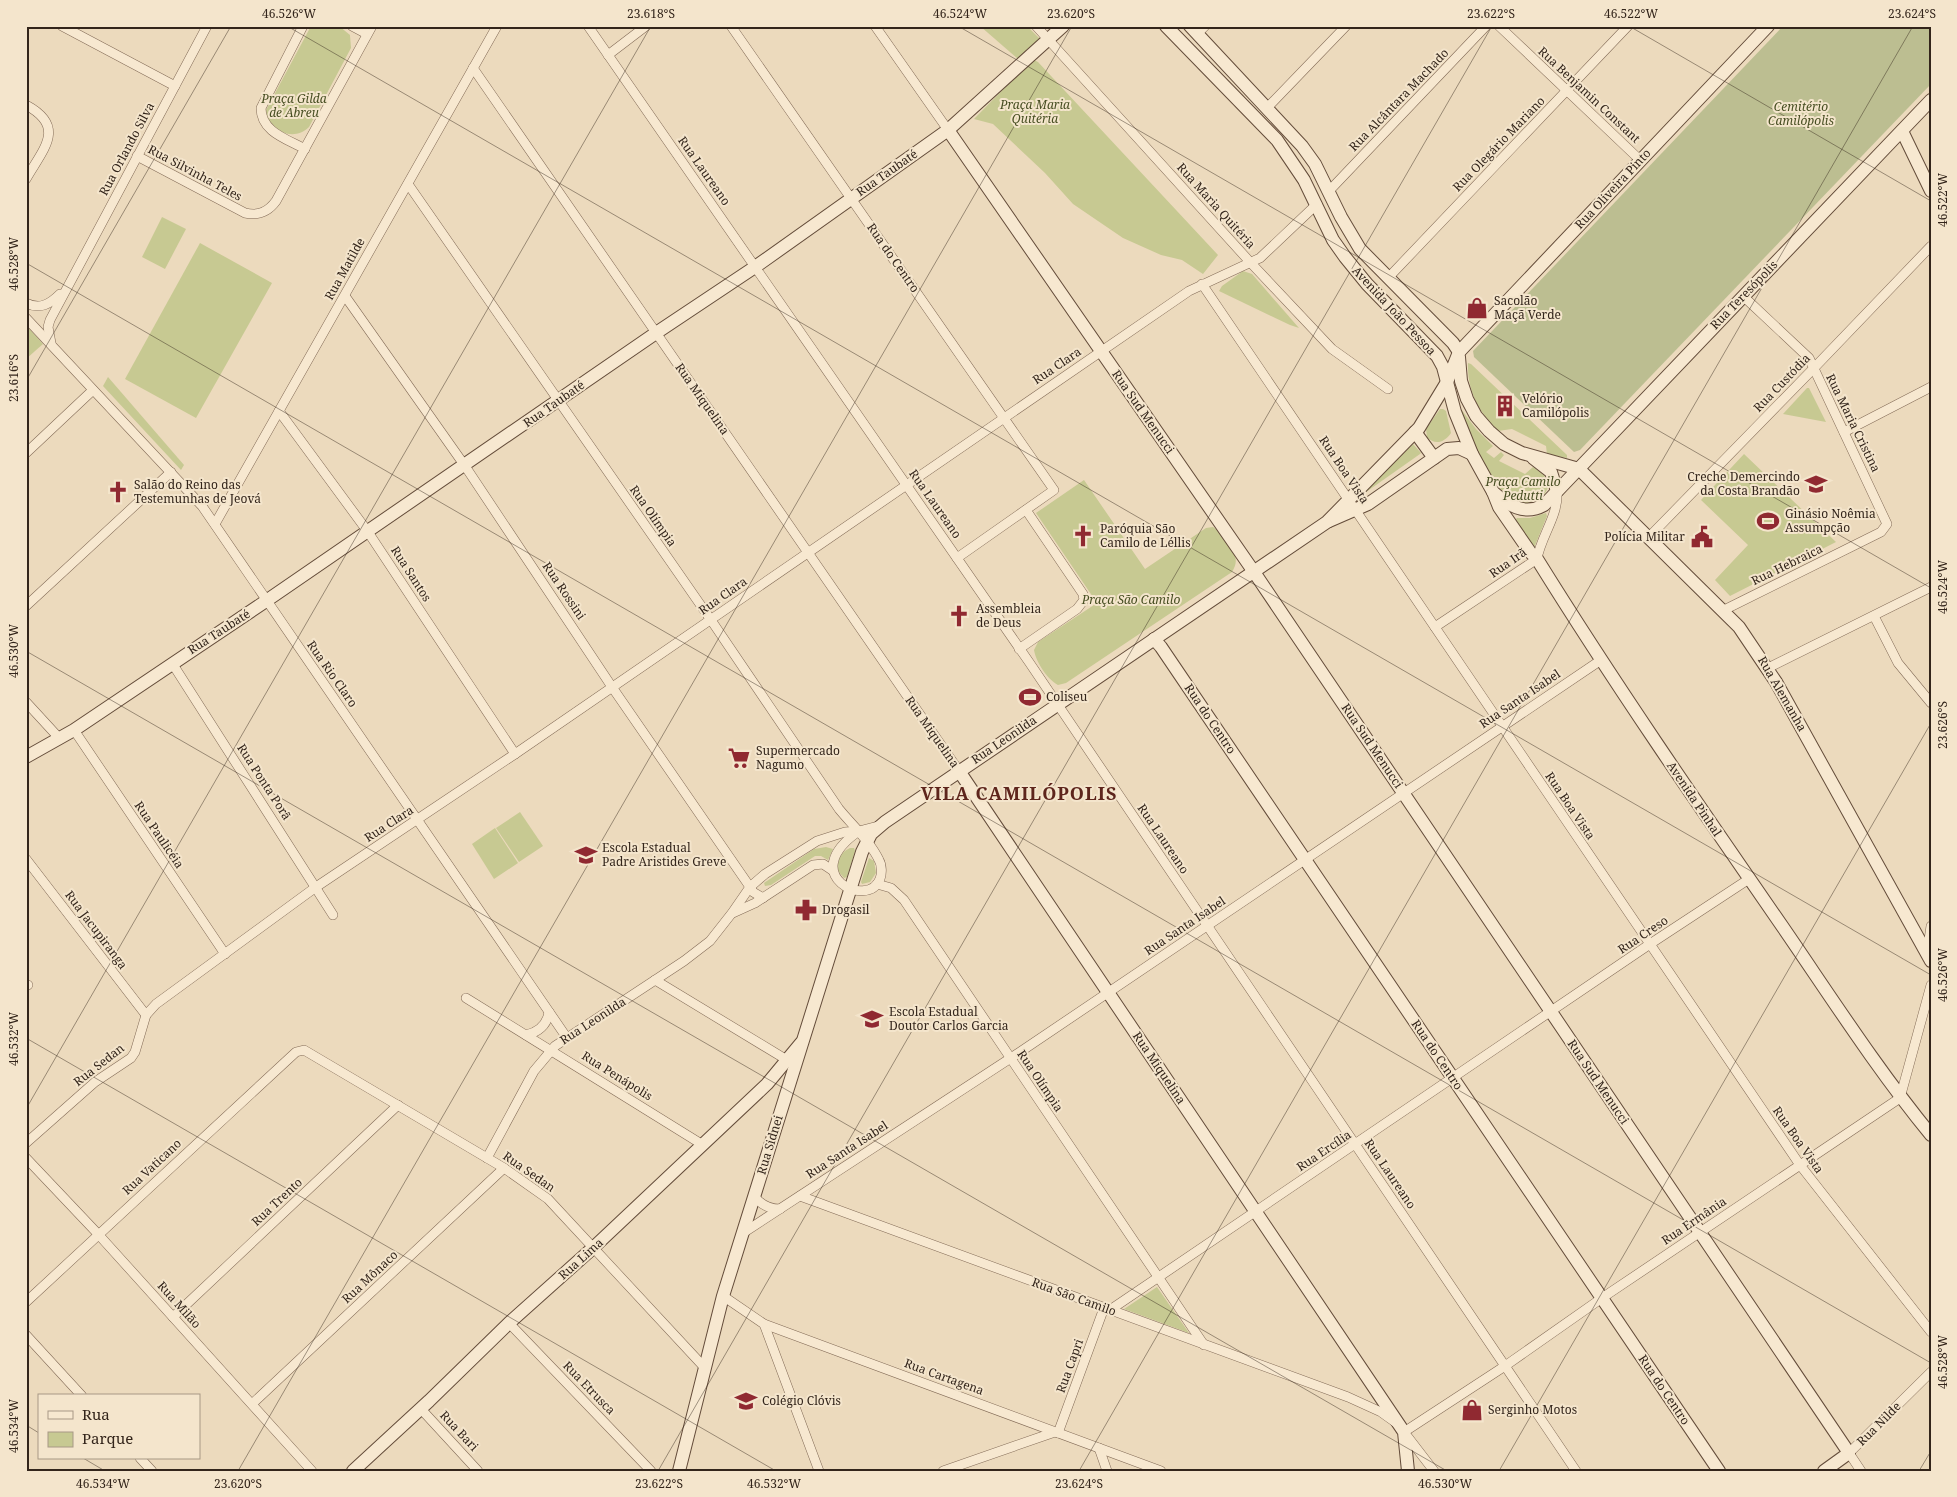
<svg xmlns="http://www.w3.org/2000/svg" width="1957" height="1497" viewBox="0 0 1957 1497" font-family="'Noto Serif',serif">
	<rect width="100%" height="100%" fill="#ecdabd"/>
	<!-- green -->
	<g fill="#c7c992">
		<path d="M311,26H339L350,35L351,48L309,127C293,143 267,130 266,110Z"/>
		<polygon points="980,26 1027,26 1040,39 1018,59"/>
		<polygon points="1034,60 1038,62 1218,255 1203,274 1182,260 1161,255 1123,238 1073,204 1045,173 993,124 974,119 1030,62"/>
		<polygon points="162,217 186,229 165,269 142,257"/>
		<polygon points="200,243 272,283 196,418 125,379"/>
		<polygon points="1243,271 1252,274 1299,328 1290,325 1219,291 1222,286"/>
		<polygon points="26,325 43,344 26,359"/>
		<path d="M1468,363L1471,364L1567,455V458L1547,454L1546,446L1512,429L1498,431C1479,412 1467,391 1468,363Z"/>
		<polygon points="108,377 184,465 181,470 103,386"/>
		<polygon points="1807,388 1809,388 1826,422 1783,414"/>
		<path d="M1440,409H1443L1446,411L1451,433C1445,442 1435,446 1427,437L1426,429Z"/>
		<path d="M1461,409L1476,429L1493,446L1486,452L1494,458L1501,452L1504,455L1499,461L1525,474L1533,467L1544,474L1548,487C1544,499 1535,503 1523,505L1505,495L1494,480L1475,446L1460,411Z"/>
		<polygon points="1413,444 1421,453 1420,454 1359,497"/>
		<polygon points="1744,454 1836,542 1730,596 1715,580 1748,545 1701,500"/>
		<path d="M1084,480L1145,569L1206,528L1213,527C1220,532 1232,548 1235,556C1237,562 1235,567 1232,572L1066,683L1058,685C1047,679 1036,662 1034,650L1038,642L1097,603L1036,513Z"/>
		<polygon points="1546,513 1547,516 1534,548 1514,521 1517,518 1530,518"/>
		<polygon points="520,812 543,846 519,862 496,828"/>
		<polygon points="495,828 518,863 494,879 472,844"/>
		<polygon points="826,847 833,849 828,860 821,856 815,856 771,885 765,886 764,883 814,849"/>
		<path d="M850,848H854L855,851L847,877L844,878L838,871C837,860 839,853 850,848Z"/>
		<polygon points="869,858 874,861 876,873 870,882 862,884 861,882"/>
		<polygon points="1157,1287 1189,1333 1124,1309"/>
	</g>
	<!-- cemetery -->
	<polygon fill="#bcbe91" points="1783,26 1931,26 1931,84 1580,450 1574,452 1474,357 1473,351"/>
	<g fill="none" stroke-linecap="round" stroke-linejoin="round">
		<!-- street casing -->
		<g stroke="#836b57" stroke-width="10">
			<g id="street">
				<polyline points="62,26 175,86"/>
				<path d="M303,26L261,108C261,132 287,139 305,149"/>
				<polyline points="352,26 367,34"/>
				<polyline points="588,26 1029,662 1576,1471"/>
				<polyline points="731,26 1054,490 957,558"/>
				<polyline points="875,26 948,130"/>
				<polyline points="1036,26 1250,262 1332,349 1388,389"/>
				<polyline points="1499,26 1640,160"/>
				<polyline points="1197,34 1205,26"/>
				<polyline points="608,55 646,26"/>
				<polyline points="473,68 959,771"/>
				<path d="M26,105C67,127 43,149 26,179"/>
				<polyline points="1267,108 1346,26"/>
				<path d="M137,156L245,213C259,216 268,212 276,201L372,26"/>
				<path d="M408,184L711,620L839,809C852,825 870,841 879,860C882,865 882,874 880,879C868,910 795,875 859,831"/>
				<polyline points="1329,191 1486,26"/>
				<polyline points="1388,278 1628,26"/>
				<polyline points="1202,284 1800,1165 1931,1332"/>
				<polyline points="345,296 465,466 612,687 750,887 753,892 763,898"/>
				<path d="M26,303C40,310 50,304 60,294"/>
				<polyline points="26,318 202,506 567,1038"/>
				<polyline points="51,343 48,327 50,320 207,26"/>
				<polyline points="279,411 368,532 515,754"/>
				<polyline points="1844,432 1931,387"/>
				<polyline points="26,453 93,390"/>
				<polyline points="215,524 497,26"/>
				<polyline points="1649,537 1813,369 1931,246"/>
				<polyline points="26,606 171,472"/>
				<polyline points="1724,610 1881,532 1887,524 1809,358 1743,296"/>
				<polyline points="1874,616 1898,663 1931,703"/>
				<path d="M1435,627L1537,559C1541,536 1559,515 1557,491"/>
				<polyline points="1019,649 1077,609 1084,600 1083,594 1026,510"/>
				<polyline points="172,663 333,915"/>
				<polyline points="1768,668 1931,587"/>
				<polyline points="26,702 60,739"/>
				<polyline points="74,730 225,954"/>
				<polyline points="26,859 146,1015"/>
				<polyline points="877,884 891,888 904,900 1204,1345"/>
				<polyline points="733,913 755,903 813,865 823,864 832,870"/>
				<polyline points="1927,954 1931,926"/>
				<polyline points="655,980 787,1060"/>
				<polyline points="26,986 28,985"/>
				<polyline points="466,998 703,1145"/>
				<path d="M526,1035C539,1032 547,1025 549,1012"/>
				<polyline points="26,1143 95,1082 131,1058 135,1052 146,1015 156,1004 316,887 515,754 1189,291 1260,258 1317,204"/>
				<polyline points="26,1158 98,1234 312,1471"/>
				<polyline points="487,1158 534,1071 555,1046 684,961 710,941 732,913 750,887 765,874 817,841 845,832 859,831 878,826"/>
				<path d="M754,1196C761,1205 769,1209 780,1209"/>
				<polyline points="800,1196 1348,1397 1381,1412 1395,1422"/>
				<polyline points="743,1233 1020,1052 1601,660"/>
				<polyline points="723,1296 764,1324 1161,1471"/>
				<polyline points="26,1302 296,1052 304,1050 504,1168 548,1199 705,1368"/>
				<polyline points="1110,1310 1650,944 1749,879"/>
				<polyline points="173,1317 398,1105"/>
				<polyline points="509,1323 651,1471"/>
				<polyline points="764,1324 819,1471"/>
				<polyline points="26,1335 82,1396"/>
				<polyline points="252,1404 504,1168"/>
				<polyline points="421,1409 478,1471"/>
				<polyline points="1058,1433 1104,1308"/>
				<polyline points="1099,1448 1107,1471"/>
				<polyline points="140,1458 152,1471"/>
				<polyline points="943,1471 1055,1432"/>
				<polyline points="1434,1471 1404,1432 1505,1366 1602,1298 1900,1098 1931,985"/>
				<polyline points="1861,1471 1849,1453 1931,1372"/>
			</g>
		</g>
		<!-- secondary casing -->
		<g stroke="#644c3a" stroke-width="14">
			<g id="secondary">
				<path d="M1166,26L1277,140L1304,180L1333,240L1345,257L1367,284L1437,356L1443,367L1455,412L1472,454L1493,492L1499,507L1530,552L1537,559C1614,683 1697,803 1780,923C1829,994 1876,1068 1931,1135"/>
				<polyline points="1190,26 1302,146 1315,164 1341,217 1360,249 1453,343 1459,352"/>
				<polyline points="948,130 1254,572 1849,1453 1824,1471"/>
				<polyline points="1902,131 1931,191"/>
				<polyline points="1459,357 1461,381 1467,399 1476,416 1489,431 1504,444 1522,453 1579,469 1739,627 1776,682 1931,961"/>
				<polyline points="1415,432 1434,458"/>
				<polyline points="1533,458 1551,472 1557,491"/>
				<path d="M1493,492C1508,505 1524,516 1544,505L1931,100"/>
				<polyline points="1329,521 1368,504 1447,449 1459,448 1472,454"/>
				<polyline points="1154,639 1161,647 1719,1471"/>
				<polyline points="26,757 74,730 266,601 656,333 755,267 948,130 1063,26"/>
				<polyline points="959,771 1404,1432 1408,1471"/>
				<polyline points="353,1471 429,1401 509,1323 594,1247 767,1084 801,1043"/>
				<polyline points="679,1471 723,1296 862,852 871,834 885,822 1327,522 1419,428 1447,382 1459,352 1768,26"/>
			</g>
		</g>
		<!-- street -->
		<use href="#street" stroke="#f7e8d0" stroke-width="9"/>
		<!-- secondary -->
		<use href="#secondary" stroke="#f7e8d0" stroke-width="12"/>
	</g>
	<!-- ticks -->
	<path fill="none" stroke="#33251b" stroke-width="1" stroke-opacity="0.45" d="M287,26L1931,975M958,26L1931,588M1629,26L1931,201M26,263L1931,1363M26,381L231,26M26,651L1447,1471M26,1038L776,1471M26,1109L651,26M26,1425L39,1433M83,1458L105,1471M238,1471L1072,26M658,1471L1492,26M1079,1471L1913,26M1499,1471L1931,723M1919,1471L1931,1451"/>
	<!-- icons -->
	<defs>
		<g id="shop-bare" transform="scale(1.725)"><path d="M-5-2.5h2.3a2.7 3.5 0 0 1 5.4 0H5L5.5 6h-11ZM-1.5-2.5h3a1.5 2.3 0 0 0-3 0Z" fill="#902931" stroke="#f4e5cc" stroke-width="2.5" paint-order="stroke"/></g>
		<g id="building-bare" transform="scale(1.725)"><path d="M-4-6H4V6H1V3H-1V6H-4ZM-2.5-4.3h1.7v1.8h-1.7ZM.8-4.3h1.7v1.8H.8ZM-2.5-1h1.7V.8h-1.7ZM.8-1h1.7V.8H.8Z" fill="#902931" stroke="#f4e5cc" stroke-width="2.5" paint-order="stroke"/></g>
		<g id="school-bare" transform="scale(1.725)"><path d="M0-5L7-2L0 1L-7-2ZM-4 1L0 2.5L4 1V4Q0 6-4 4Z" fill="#902931" stroke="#f4e5cc" stroke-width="2.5" paint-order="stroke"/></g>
		<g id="church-bare" transform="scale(1.725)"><path d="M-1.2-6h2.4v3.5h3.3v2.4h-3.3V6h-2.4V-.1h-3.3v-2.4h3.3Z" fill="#902931" stroke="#f4e5cc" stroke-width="2.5" paint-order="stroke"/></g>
		<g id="stadium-bare" transform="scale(1.725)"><path d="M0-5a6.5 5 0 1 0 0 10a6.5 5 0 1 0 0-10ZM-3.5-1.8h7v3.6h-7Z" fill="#902931" stroke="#f4e5cc" stroke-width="2.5" paint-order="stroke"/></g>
		<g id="civic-bare" transform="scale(1.725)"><path d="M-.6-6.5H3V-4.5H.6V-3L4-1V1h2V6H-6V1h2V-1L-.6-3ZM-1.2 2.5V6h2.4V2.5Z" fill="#902931" stroke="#f4e5cc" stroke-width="2.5" paint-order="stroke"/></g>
		<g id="supermarket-bare" transform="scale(1.725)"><path d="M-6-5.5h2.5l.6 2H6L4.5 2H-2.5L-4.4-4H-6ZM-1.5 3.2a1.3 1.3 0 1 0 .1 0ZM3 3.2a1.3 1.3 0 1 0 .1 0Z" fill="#902931" stroke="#f4e5cc" stroke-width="2.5" paint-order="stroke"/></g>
		<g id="pharmacy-bare" transform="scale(1.725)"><path d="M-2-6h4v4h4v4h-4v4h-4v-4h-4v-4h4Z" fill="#902931" stroke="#f4e5cc" stroke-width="2.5" paint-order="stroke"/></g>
	</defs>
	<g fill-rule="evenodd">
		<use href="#shop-bare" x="1477" y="308"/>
		<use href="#building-bare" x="1505" y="406"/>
		<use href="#school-bare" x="1816" y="484"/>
		<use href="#church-bare" x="118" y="492"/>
		<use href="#stadium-bare" x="1768" y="521"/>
		<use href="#church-bare" x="1083" y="536"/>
		<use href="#civic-bare" x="1702" y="537"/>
		<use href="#church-bare" x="959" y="616"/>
		<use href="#stadium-bare" x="1030" y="697"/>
		<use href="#supermarket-bare" x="739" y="758"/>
		<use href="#school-bare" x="586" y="855"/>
		<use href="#pharmacy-bare" x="806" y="910"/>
		<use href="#school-bare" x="872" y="1019"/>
		<use href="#school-bare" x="746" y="1401"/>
		<use href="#shop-bare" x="1472" y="1410"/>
	</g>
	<g text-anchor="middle" stroke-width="4" stroke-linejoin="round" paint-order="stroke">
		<!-- street labels -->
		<g font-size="12" fill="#33251b" stroke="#f4e5cc">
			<text transform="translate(1589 95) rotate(43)" y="4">Rua Benjamin Constant</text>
			<text transform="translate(1399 100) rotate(-46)" y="4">Rua Alcântara Machado</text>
			<text transform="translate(1499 144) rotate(-46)" y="4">Rua Olegário Mariano</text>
			<text transform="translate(127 149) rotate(-62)" y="4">Rua Orlando Silva</text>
			<text transform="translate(704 171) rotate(55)" y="4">Rua Laureano</text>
			<text transform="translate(195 173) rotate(28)" y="4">Rua Silvinha Teles</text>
			<text transform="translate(887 173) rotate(-35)" y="4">Rua Taubaté</text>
			<text transform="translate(1613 189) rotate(-47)" y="4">Rua Oliveira Pinto</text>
			<text transform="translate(1216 206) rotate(48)" y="4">Rua Maria Quitéria</text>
			<text transform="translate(893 258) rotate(55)" y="4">Rua do Centro</text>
			<text transform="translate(345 269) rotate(-61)" y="4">Rua Matilde</text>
			<text transform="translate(1744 295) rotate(-46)" y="4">Rua Teresópolis</text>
			<text transform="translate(1394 311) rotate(47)" y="4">Avenida João Pessoa</text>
			<text transform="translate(1057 366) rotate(-34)" y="4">Rua Clara</text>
			<text transform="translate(1782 383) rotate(-46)" y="4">Rua Custódia</text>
			<text transform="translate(702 399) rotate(55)" y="4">Rua Miquelina</text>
			<text transform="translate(554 404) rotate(-35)" y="4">Rua Taubaté</text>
			<text transform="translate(1143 412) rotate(55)" y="4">Rua Sud Menucci</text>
			<text transform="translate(1853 423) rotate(64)" y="4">Rua Maria Cristina</text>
			<text transform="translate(1344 470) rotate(56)" y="4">Rua Boa Vista</text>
			<text transform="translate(935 504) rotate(55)" y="4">Rua Laureano</text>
			<text transform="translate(653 516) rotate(55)" y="4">Rua Olímpia</text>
			<text transform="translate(1508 563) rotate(-35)" y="4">Rua Irã</text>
			<text transform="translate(1787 565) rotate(-26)" y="4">Rua Hebraica</text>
			<text transform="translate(411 574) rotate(57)" y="4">Rua Santos</text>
			<text transform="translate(564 591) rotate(56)" y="4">Rua Rossini</text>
			<text transform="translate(723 596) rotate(-35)" y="4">Rua Clara</text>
			<text transform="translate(219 632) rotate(-33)" y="4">Rua Taubaté</text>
			<text transform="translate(332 674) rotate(55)" y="4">Rua Rio Claro</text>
			<text transform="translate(1782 694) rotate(60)" y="4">Rua Alemanha</text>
			<text transform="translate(1520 699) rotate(-34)" y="4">Rua Santa Isabel</text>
			<text transform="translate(1210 719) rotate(56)" y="4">Rua do Centro</text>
			<text transform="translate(932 732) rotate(55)" y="4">Rua Miquelina</text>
			<text transform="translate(1004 740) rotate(-34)" y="4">Rua Leonilda</text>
			<text transform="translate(1372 746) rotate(56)" y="4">Rua Sud Menucci</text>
			<text transform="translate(264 782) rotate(57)" y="4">Rua Ponta Porã</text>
			<text transform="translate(1694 799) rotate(56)" y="4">Avenida Pinhal</text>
			<text transform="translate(1570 806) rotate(56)" y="4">Rua Boa Vista</text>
			<text transform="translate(389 824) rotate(-33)" y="4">Rua Clara</text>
			<text transform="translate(159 835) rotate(56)" y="4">Rua Paulicéia</text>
			<text transform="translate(1163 839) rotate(56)" y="4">Rua Laureano</text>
			<text transform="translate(1185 926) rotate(-34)" y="4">Rua Santa Isabel</text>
			<text transform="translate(96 930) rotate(53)" y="4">Rua Jacupiranga</text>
			<text transform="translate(1643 935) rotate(-34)" y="4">Rua Creso</text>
			<text transform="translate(593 1021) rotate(-33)" y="4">Rua Leonilda</text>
			<text transform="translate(1437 1055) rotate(56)" y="4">Rua do Centro</text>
			<text transform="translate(99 1065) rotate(-38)" y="4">Rua Sedan</text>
			<text transform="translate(1159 1068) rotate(56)" y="4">Rua Miquelina</text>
			<text transform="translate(617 1076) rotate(32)" y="4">Rua Penápolis</text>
			<text transform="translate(1040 1081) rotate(56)" y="4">Rua Olímpia</text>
			<text transform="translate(1598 1082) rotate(56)" y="4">Rua Sud Menucci</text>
			<text transform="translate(1798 1140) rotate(55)" y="4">Rua Boa Vista</text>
			<text transform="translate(770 1145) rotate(-73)" y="4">Rua Sidnei</text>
			<text transform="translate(847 1150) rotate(-33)" y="4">Rua Santa Isabel</text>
			<text transform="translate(1324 1151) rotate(-34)" y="4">Rua Ercília</text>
			<text transform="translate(152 1167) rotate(-43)" y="4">Rua Vaticano</text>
			<text transform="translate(529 1172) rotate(35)" y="4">Rua Sedan</text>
			<text transform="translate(1390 1174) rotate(56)" y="4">Rua Laureano</text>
			<text transform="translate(277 1202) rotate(-43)" y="4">Rua Trento</text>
			<text transform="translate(1694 1221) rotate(-34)" y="4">Rua Ermânia</text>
			<text transform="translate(581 1259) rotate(-42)" y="4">Rua Lima</text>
			<text transform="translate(370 1277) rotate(-43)" y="4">Rua Mônaco</text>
			<text transform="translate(1074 1297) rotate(20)" y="4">Rua São Camilo</text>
			<text transform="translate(179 1305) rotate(48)" y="4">Rua Milão</text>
			<text transform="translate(1070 1366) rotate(-70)" y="4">Rua Capri</text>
			<text transform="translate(944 1377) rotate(20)" y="4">Rua Cartagena</text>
			<text transform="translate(589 1388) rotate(46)" y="4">Rua Etrusca</text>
			<text transform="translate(1664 1390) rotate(56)" y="4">Rua do Centro</text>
			<text transform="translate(1879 1424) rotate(-45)" y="4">Rua Nilde</text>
			<text transform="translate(459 1431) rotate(47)" y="4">Rua Bari</text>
		</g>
		<!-- park labels -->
		<g font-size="12" font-style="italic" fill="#474e22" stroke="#f4e5cc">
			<text x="294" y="103">Praça Gilda<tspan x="294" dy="14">de Abreu</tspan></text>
			<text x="1035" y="109">Praça Maria<tspan x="1035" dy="14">Quitéria</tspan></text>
			<text x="1801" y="111">Cemitério<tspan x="1801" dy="14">Camilópolis</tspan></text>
			<text x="1523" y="486">Praça Camilo<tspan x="1523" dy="14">Pedutti</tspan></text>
			<text x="1131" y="604">Praça São Camilo</text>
		</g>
		<!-- poi labels -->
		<g font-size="12" fill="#33251b" stroke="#f4e5cc" text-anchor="start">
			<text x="1494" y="305">Sacolão<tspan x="1494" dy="14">Maçã Verde</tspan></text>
			<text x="1522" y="403">Velório<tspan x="1522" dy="14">Camilópolis</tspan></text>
			<text x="1800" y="481" text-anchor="end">Creche Demercindo<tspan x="1800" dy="14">da Costa Brandão</tspan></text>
			<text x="134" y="489">Salão do Reino das<tspan x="134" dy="14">Testemunhas de Jeová</tspan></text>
			<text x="1785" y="518">Ginásio Noêmia<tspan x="1785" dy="14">Assumpção</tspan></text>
			<text x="1100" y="533">Paróquia São<tspan x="1100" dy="14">Camilo de Léllis</tspan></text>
			<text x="1685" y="541" text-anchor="end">Polícia Militar</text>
			<text x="976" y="613">Assembleia<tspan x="976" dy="14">de Deus</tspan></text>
			<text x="1046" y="701">Coliseu</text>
			<text x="756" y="755">Supermercado<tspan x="756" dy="14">Nagumo</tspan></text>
			<text x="602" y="852">Escola Estadual<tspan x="602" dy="14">Padre Aristides Greve</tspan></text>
			<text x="822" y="914">Drogasil</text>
			<text x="889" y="1016">Escola Estadual<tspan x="889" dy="14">Doutor Carlos Garcia</tspan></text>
			<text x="762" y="1405">Colégio Clóvis</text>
			<text x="1488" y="1414">Serginho Motos</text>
		</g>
		<!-- district labels -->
		<g font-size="18" font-weight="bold" letter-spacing="1" fill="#5e251c" stroke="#f4e5cc">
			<text x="1019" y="800">VILA CAMILÓPOLIS</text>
		</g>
	</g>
	<!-- border -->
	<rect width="1957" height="1497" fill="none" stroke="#f4e5cc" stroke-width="55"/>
	<!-- legend -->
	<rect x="38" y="1394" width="162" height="65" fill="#f4e5cc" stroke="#a79885"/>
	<rect x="48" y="1411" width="25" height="8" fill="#f7e8d0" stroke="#a79885"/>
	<text x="82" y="1420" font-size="15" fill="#33251b">Rua</text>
	<rect x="48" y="1432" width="25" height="15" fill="#c7c992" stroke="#a79885"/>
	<text x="82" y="1444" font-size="15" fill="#33251b">Parque</text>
	<rect x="28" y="28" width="1902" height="1442" fill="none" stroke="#33251b" stroke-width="2"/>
	<g font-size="12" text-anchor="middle" fill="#33251b">
		<text x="289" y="18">46.526°W</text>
		<text x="651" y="18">23.618°S</text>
		<text x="960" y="18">46.524°W</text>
		<text x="1071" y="18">23.620°S</text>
		<text x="1491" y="18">23.622°S</text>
		<text x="1631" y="18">46.522°W</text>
		<text x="1912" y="18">23.624°S</text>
		<text transform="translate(1943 200) rotate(-90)" y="4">46.522°W</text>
		<text transform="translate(14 264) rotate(-90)" y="4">46.528°W</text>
		<text transform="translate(14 378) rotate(-90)" y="4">23.616°S</text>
		<text transform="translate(1943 587) rotate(-90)" y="4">46.524°W</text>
		<text transform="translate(14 651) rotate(-90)" y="4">46.530°W</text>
		<text transform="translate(1943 725) rotate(-90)" y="4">23.626°S</text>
		<text transform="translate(1943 975) rotate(-90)" y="4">46.526°W</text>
		<text transform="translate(14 1039) rotate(-90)" y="4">46.532°W</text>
		<text transform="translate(1943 1362) rotate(-90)" y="4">46.528°W</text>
		<text transform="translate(14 1426) rotate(-90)" y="4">46.534°W</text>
		<text x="103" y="1488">46.534°W</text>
		<text x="238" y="1488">23.620°S</text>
		<text x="659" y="1488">23.622°S</text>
		<text x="774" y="1488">46.532°W</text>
		<text x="1079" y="1488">23.624°S</text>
		<text x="1445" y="1488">46.530°W</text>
	</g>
</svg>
